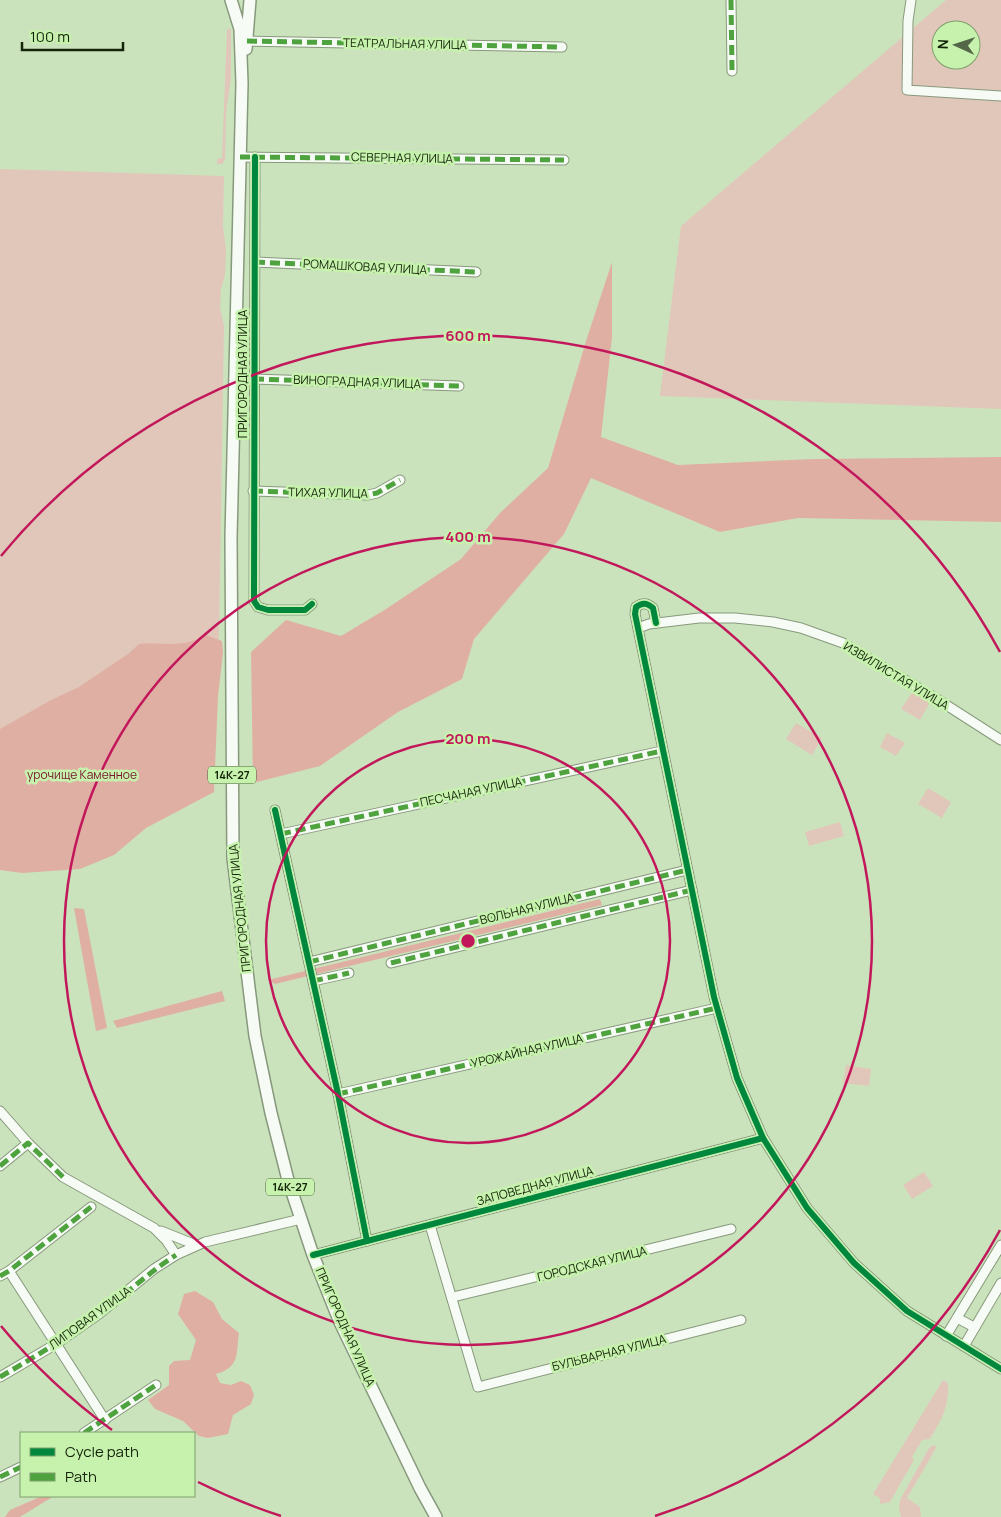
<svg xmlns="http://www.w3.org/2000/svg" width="1001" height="1517" viewBox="0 0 1001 1517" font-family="Manrope,sans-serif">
	<rect width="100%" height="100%" fill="#cbe3bd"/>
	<!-- green -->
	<g fill="#e1c7b9" fill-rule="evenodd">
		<path d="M946,0H1001V409L660,396L681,226ZM941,30H971V60H941Z"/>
		<polygon points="227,29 231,29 231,77 226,114 225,160 222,164 217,164 217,159 222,158"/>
		<path d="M0,169L224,176L223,226L226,251L225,275L221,289L220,308L224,326L219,639L180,646L139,644C100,682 48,705 0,729Z"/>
		<polygon points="916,691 929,699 930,702 920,720 901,709 911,694"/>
		<polygon points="796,723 822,738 812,755 786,739"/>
		<polygon points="887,733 905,743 896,756 880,747"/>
		<polygon points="928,788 951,802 942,818 918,804"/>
		<polygon points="840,822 844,836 809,846 805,832"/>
		<polygon points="846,1065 871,1069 869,1086 843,1083"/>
		<polygon points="924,1172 933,1186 912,1199 903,1185"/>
		<path d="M943,1380L948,1383C949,1407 942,1419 930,1439L922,1440L912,1457L914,1460L890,1502L880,1504V1498L873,1494Z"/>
		<polygon points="934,1445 936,1446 935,1450 907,1498 920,1507 921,1517 901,1517 899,1508 900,1500 929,1448"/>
	</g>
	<!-- forest -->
	<g fill="#e0afa4">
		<polygon points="612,262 612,337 601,437 678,465 814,459 1001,457 1001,522 798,518 720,532 591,478 564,534 474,639 462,679 398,712 320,766 253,783 251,652 286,620 341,636 386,609 461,559 500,513 548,468 586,341"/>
		<path d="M206,635L222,641L223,653L218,696L214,792L146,828L114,855L80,869L22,873L0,870V729L51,700L79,687L128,654L139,644C166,642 180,649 206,635Z"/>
		<polygon points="600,899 602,905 275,984 268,980"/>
		<polygon points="74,908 84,909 107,1028 96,1031"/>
		<polygon points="222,991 225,1001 117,1028 113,1021"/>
		<path d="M195,1291L213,1302L222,1319L239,1333C236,1355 240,1367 216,1374L220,1383L231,1385L241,1381L250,1385L254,1395L251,1404L233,1415L228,1434L208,1438L199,1436L183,1421L155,1409L148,1400L169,1385V1366L174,1361L190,1360L196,1340L178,1314L184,1294Z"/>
		<polygon points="42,1496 54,1496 20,1517 5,1517 10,1510"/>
	</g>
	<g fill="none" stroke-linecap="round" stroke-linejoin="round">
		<!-- minor casing -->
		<g stroke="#87997c" stroke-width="11">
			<g id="minor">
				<polyline points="731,0 732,71"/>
				<polyline points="911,0 908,21 907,90 1001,96"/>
				<polyline points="247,41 562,47"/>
				<polyline points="240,157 564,160"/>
				<polyline points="255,157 254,601 258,607 268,610 305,610 312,604"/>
				<polyline points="255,262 476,272"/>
				<polyline points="254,379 459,386"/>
				<polyline points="253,491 368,495 377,493 400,480"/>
				<path d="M656,623L653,608C647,603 643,602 636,607L635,614L714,997L737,1078L763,1138L807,1208L854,1263L907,1311L1001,1369"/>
				<polyline points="638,628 649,624 699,618 735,618 773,622 801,628 843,643 937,699 1001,740"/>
				<polyline points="275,810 338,1094 367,1241"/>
				<polyline points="281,834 662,751"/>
				<polyline points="309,962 687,870"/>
				<polyline points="391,963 692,890"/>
				<polyline points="313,981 349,973"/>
				<polyline points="338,1094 717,1008"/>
				<polyline points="0,1111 28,1143"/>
				<polyline points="0,1166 28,1143 63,1177 154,1228 166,1240 176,1255"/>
				<polyline points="430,1225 478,1387 741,1320"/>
				<polyline points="161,1231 196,1245"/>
				<polyline points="313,1255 763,1138"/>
				<polyline points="9,1271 105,1420"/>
				<polyline points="0,1276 9,1271 91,1207"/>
				<polyline points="453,1297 731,1229"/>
				<polyline points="957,1318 974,1327"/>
				<polyline points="946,1336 1001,1245"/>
				<polyline points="964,1346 1001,1283"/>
				<polyline points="0,1377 56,1344 99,1314 154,1269 176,1255 205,1242 301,1219"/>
				<polyline points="84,1433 156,1385"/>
				<polyline points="0,1477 21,1467"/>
			</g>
		</g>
		<!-- major casing -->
		<g stroke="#87997c" stroke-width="14">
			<g id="major">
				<polyline points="231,0 240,29 242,83 231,537 233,858 255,1036 271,1113 288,1180 313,1255 339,1320 420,1488 436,1517"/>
				<polyline points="246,49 250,0"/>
			</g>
		</g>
		<!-- minor -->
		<use href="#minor" stroke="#f7fbf5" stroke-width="9"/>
		<!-- major -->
		<use href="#major" stroke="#f7fbf5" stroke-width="11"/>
		<!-- quiet -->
		<g stroke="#4ea33e" stroke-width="5" stroke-dasharray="10 5" stroke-linecap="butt">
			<polyline points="731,0 732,71"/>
			<polyline points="247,41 562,47"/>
			<polyline points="240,157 564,160"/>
			<polyline points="255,262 476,272"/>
			<polyline points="254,379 459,386"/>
			<polyline points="253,491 368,495 377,493 400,480"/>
			<polyline points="281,834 662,751"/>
			<polyline points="309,962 687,870"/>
			<polyline points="391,963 692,890"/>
			<polyline points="313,981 349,973"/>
			<polyline points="338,1094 717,1008"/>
			<polyline points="0,1166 28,1143 63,1177"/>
			<polyline points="0,1276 9,1271 91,1207"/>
			<path d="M0,1377C33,1358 66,1338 97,1316C124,1296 148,1273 176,1255"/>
			<polyline points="84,1433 156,1385"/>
			<polyline points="0,1477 21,1467"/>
		</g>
		<!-- cycleway casing -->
		<g stroke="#c7f2ae" stroke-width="9">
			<g id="cycleway">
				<polyline points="255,157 254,601 258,607 268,610 305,610 312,604"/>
				<path d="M656,623L653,608C647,603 643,602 636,607L635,614L714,997L737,1078L763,1138L807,1208L854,1263L907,1311L1001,1369"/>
				<polyline points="275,810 338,1094 367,1241"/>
				<polyline points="313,1255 763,1138"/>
			</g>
		</g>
		<!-- cycleway -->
		<use href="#cycleway" stroke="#00873e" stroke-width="6"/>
	</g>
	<!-- distance rings -->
	<g fill="none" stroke="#c2185b" stroke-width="2.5">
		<circle cx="468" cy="941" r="202"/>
		<circle cx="468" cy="941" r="404"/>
		<path d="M1000 1230A605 605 0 0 1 655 1516M281 1516A605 605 0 0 1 198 1482M112 1430A605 605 0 0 1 1 1326M1 556A605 605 0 0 1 1000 652"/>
	</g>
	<g text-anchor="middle" stroke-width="5" stroke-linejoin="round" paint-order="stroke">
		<!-- shield labels -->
		<g fill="#c7f2ae" stroke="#4a623a" stroke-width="1">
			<rect x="208" y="766.5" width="48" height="17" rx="4"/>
			<rect x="266" y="1178.5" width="48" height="17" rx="4"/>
		</g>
		<g font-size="11" font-weight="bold" fill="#142409">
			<text x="232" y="779">14К-27</text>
			<text x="290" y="1191">14К-27</text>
		</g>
		<!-- street labels -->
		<g font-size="12" fill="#142409" stroke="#c7f2ae">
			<text transform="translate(405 44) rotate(1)" y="4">ТЕАТРАЛЬНАЯ УЛИЦА</text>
			<text transform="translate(402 158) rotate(1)" y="4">СЕВЕРНАЯ УЛИЦА</text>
			<text transform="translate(365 267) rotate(3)" y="4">РОМАШКОВАЯ УЛИЦА</text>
			<text transform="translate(243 374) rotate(-90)" y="4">ПРИГОРОДНАЯ УЛИЦА</text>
			<text transform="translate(357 382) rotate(2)" y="4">ВИНОГРАДНАЯ УЛИЦА</text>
			<text transform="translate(328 493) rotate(1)" y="4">ТИХАЯ УЛИЦА</text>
			<text transform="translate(896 676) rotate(31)" y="4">ИЗВИЛИСТАЯ УЛИЦА</text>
			<text transform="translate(471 792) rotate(-12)" y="4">ПЕСЧАНАЯ УЛИЦА</text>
			<text transform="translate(240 908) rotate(-96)" y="4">ПРИГОРОДНАЯ УЛИЦА</text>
			<text transform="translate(527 909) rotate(-14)" y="4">ВОЛЬНАЯ УЛИЦА</text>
			<text transform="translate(527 1051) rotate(-13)" y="4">УРОЖАЙНАЯ УЛИЦА</text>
			<text transform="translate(535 1186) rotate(-15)" y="4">ЗАПОВЕДНАЯ УЛИЦА</text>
			<text transform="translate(592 1264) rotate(-14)" y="4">ГОРОДСКАЯ УЛИЦА</text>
			<text transform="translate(90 1318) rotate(-36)" y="4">ЛИПОВАЯ УЛИЦА</text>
			<text transform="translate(345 1327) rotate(66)" y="4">ПРИГОРОДНАЯ УЛИЦА</text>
			<text transform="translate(609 1353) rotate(-14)" y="4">БУЛЬВАРНАЯ УЛИЦА</text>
		</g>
		<!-- park labels -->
		<g font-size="12" fill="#77152b" stroke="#c7f2ae">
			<text x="82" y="779">урочище Каменное</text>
		</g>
	</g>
	<circle cx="468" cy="941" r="8" fill="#c2185b" stroke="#c7f2ae" stroke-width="2.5"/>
	<g font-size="15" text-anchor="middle" font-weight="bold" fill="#c2185b" stroke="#c7f2ae" stroke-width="5" stroke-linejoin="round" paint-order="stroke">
		<text x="468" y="341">600 m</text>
		<text x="468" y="542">400 m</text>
		<text x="468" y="744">200 m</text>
	</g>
	<!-- legend -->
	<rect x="20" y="1432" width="175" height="65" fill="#c7f2ae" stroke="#7fa06c"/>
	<rect x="30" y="1448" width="25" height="8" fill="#00873e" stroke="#7fa06c"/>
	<text x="65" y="1457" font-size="15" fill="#142409">Cycle path</text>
	<rect x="30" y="1473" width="25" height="8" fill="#4ea33e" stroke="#7fa06c"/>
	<text x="65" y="1482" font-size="15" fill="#142409">Path</text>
	<!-- north arrow -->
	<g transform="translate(956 45) rotate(273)"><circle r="24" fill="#c7f2ae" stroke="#7fa06c"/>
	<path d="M0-4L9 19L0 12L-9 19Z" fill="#546748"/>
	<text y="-8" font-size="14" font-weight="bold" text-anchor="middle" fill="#142409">N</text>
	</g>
	<!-- scale -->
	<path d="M22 42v8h101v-8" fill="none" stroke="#142409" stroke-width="2.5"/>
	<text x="30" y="42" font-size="15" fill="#142409" stroke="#c7f2ae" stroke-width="4" paint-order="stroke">100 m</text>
</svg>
